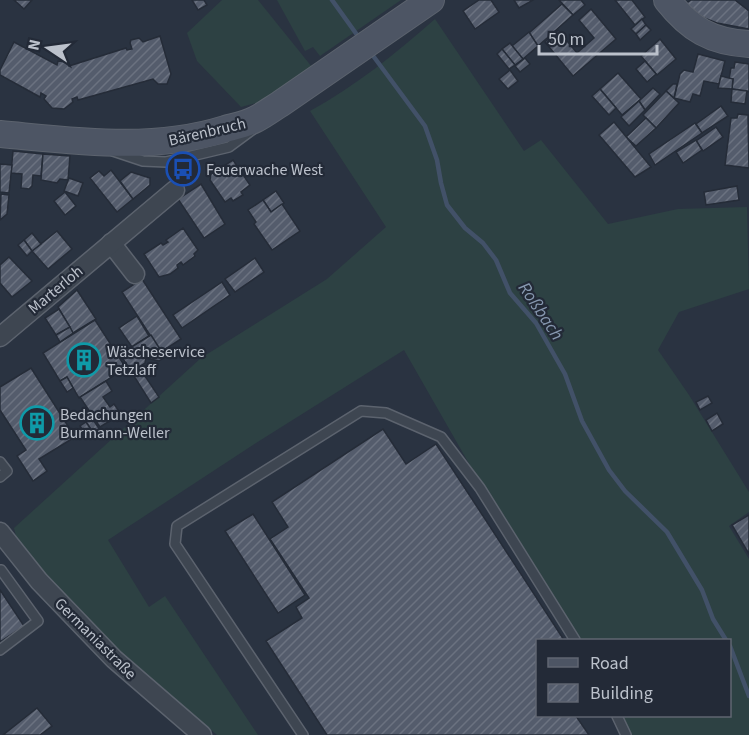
<svg xmlns="http://www.w3.org/2000/svg" width="749" height="735" viewBox="0 0 749 735" font-family="'Source Sans 3',sans-serif">
	<defs>
		<pattern id="building-hatch" width="6" height="6" patternUnits="userSpaceOnUse" patternTransform="scale(1.5)"><rect width="6" height="6" fill="#545c6c"/><path d="M-1 1l2-2M0 6l6-6M5 7l2-2" fill="none" stroke="#6b7280"/></pattern>
	</defs>
	<rect width="100%" height="100%" fill="#2a3341"/>
	<!-- grass -->
	<g fill="#2d4143">
		<polygon points="222,0 258,0 312,67 267,100 241,107 197,61 187,33"/>
		<polygon points="277,0 401,0 320,56 313,47 305,51"/>
		<path d="M435,19L524,151L541,140L608,224L678,209L747,207L749,289L679,312L658,350L689,395L749,492V512L729,526L749,559V735H631L621,716H730V640H579L487,495L404,350L256,443L108,540L149,607L165,596L258,735H217L120,651L45,574L16,536L14,528L201,358L327,279L386,227L310,111C356,86 396,53 435,19Z"/>
	</g>
	<g fill="none" stroke-linecap="round" stroke-linejoin="round">
		<!-- stream -->
		<g stroke="#425168" stroke-width="4.5">
			<polyline points="332,0 360,39"/>
			<polyline points="371,53 425,126 437,160 441,183 447,205 465,228 483,243 496,260 510,293 536,323 565,374 582,421 609,470 625,491 667,532 702,590 713,619 726,640"/>
			<polyline points="730,646 749,696"/>
		</g>
	</g>
	<!-- building -->
	<g fill="url(#building-hatch)" stroke="#252c38" stroke-width="1.5">
		<polygon points="14,0 32,0 24,9"/>
		<polygon points="192,0 204,0 207,5 198,10"/>
		<polygon points="479,0 491,0 499,12 475,29 463,11"/>
		<polygon points="514,0 533,0 519,8"/>
		<polygon points="559,0 581,0 585,5 573,15"/>
		<polygon points="615,0 632,0 645,17 635,25"/>
		<polygon points="691,0 735,0 749,11 749,29 717,23 704,18 685,4"/>
		<polygon points="562,4 573,15 538,46 529,33"/>
		<polygon points="591,9 616,39 573,76 545,42 558,30 577,53 594,38 579,20"/>
		<polygon points="642,19 646,25 636,34 631,29"/>
		<polygon points="646,25 651,30 640,40 636,34"/>
		<polygon points="529,32 538,46 523,59 512,46"/>
		<polygon points="160,36 171,74 167,84 158,84 153,79 78,100 77,97 72,99 73,102 64,109 52,108 44,99 46,96 41,93 40,97 0,75 0,70 14,42 57,65 58,61 68,62 69,66 126,48 127,50 132,49 130,43 131,40 139,38 143,42"/>
		<polygon points="660,39 676,59 657,75 641,56"/>
		<polygon points="510,43 523,59 515,65 502,49"/>
		<polygon points="502,49 515,65 509,69 497,54"/>
		<polygon points="698,54 725,61 719,84 704,81 700,96 693,94 690,102 674,98 680,74 684,70 693,72"/>
		<polygon points="525,58 530,64 520,72 515,66"/>
		<polygon points="645,61 656,74 647,82 636,69"/>
		<polygon points="735,62 749,64 749,92 732,89 733,79 729,79 731,68 734,68"/>
		<polygon points="510,70 518,81 508,89 499,79"/>
		<polygon points="618,73 641,99 622,115 600,89"/>
		<polygon points="721,76 733,79 732,89 718,88"/>
		<polygon points="673,84 677,84 674,98 666,91"/>
		<polygon points="653,88 660,94 645,110 639,101"/>
		<polygon points="600,89 616,108 609,115 592,96"/>
		<polygon points="732,89 747,91 745,104 731,102"/>
		<polygon points="666,91 679,103 656,128 643,115"/>
		<polygon points="639,101 645,110 629,126 621,117"/>
		<polygon points="721,106 728,116 702,133 696,124"/>
		<polygon points="738,114 748,115 749,168 725,165 731,118 737,118"/>
		<polygon points="646,118 656,128 636,146 626,137"/>
		<polygon points="614,122 651,167 635,177 599,135"/>
		<polygon points="695,123 702,133 655,165 649,154"/>
		<polygon points="716,127 723,137 703,151 696,141"/>
		<polygon points="696,140 702,150 683,163 676,152"/>
		<polygon points="13,151 43,154 41,176 33,175 32,186 29,189 21,188 22,174 11,173"/>
		<polygon points="43,154 70,156 68,180 60,179 57,183 41,180"/>
		<polygon points="233,160 250,185 241,192 243,195 233,201 231,198 225,202 210,180 211,174"/>
		<polygon points="0,164 12,165 9,193 0,192"/>
		<polygon points="111,170 133,199 117,212 90,178 99,171 104,176"/>
		<polygon points="131,172 150,178 150,185 133,199 120,181"/>
		<polygon points="69,178 83,183 78,196 64,191"/>
		<polygon points="201,184 225,224 204,238 178,199"/>
		<polygon points="737,186 739,200 706,205 704,192"/>
		<polygon points="276,191 284,203 271,212 263,200"/>
		<polygon points="65,192 76,206 65,215 54,201"/>
		<polygon points="1,194 9,195 7,214 0,220"/>
		<polygon points="263,200 271,212 282,204 300,231 272,250 254,224 256,222 248,210"/>
		<polygon points="183,228 198,250 194,254 195,256 183,265 181,262 177,265 178,268 170,274 159,277 144,254 161,243 163,245 168,242 166,240"/>
		<polygon points="57,231 72,249 48,269 32,251"/>
		<polygon points="32,233 41,244 32,251 24,240"/>
		<polygon points="24,240 32,251 27,256 18,245"/>
		<polygon points="9,257 32,281 12,297 0,283 0,265"/>
		<polygon points="255,258 264,272 235,292 225,279"/>
		<polygon points="142,279 181,339 161,352 122,292"/>
		<polygon points="222,282 230,295 182,328 173,315"/>
		<polygon points="77,290 96,319 73,333 58,307"/>
		<polygon points="59,309 70,327 56,335 45,318"/>
		<polygon points="137,316 149,336 132,347 119,328"/>
		<polygon points="95,320 126,368 79,398 67,377 60,381 43,353"/>
		<polygon points="70,327 73,333 60,342 56,335"/>
		<polygon points="151,335 165,357 159,361 146,358 145,363 139,367 159,397 151,403 120,354"/>
		<polygon points="31,368 75,437 39,459 47,471 33,481 17,456 26,450 0,410 0,387"/>
		<polygon points="67,377 73,388 67,392 60,381"/>
		<polygon points="106,381 112,391 103,397 110,407 114,404 121,414 100,427 80,397"/>
		<polygon points="708,396 712,403 700,410 696,402"/>
		<polygon points="717,413 723,424 712,431 706,420"/>
		<polygon points="92,418 100,430 94,434 86,422"/>
		<polygon points="86,422 94,434 88,438 80,426"/>
		<polygon points="383,429 406,464 436,444 564,640 538,640 538,716 576,716 589,735 327,735 266,641 302,618 296,607 309,598 270,539 288,527 272,502"/>
		<polygon points="253,514 305,595 278,613 225,531"/>
		<polygon points="749,515 749,554 732,525"/>
		<polygon points="0,590 24,626 0,642"/>
		<polygon points="37,708 52,726 40,735 3,735"/>
	</g>
	<g fill="none" stroke-linecap="round" stroke-linejoin="round">
		<!-- service casing -->
		<g stroke="#5c636e" stroke-width="12">
			<g id="service">
				<polyline points="113,151 143,161 166,162 229,147 252,130"/>
				<polyline points="0,462 7,471 0,477"/>
				<polyline points="0,650 38,621 1,570"/>
				<polyline points="617,716 626,735"/>
				<polyline points="303,735 175,544 177,526 361,411 386,413 441,437 480,488 575,640"/>
			</g>
		</g>
		<!-- minor casing -->
		<g stroke="#5c636e" stroke-width="21">
			<g id="minor">
				<polyline points="111,243 135,274"/>
				<polyline points="0,337 175,190"/>
				<polyline points="0,532 39,581 114,659 202,735"/>
			</g>
		</g>
		<!-- secondary casing -->
		<g stroke="#5c636e" stroke-width="28">
			<g id="secondary">
				<path d="M667,0C690,29 711,42 749,44"/>
				<path d="M0,134C76,141 151,152 225,129C236,126 247,124 256,119C264,115 272,109 280,104L431,0"/>
			</g>
		</g>
		<!-- service -->
		<use href="#service" stroke="#3e4651" stroke-width="9"/>
		<!-- minor -->
		<use href="#minor" stroke="#3e4651" stroke-width="18"/>
		<!-- secondary -->
		<use href="#secondary" stroke="#4d5564" stroke-width="26"/>
	</g>
	<!-- icons -->
	<defs>
		<g id="bus-ring" transform="scale(1.725)"><circle r="9.5" fill="#232a37" stroke="#1a4fb4" stroke-width="1.5"/><path d="M-5-6H5V4H4V6H2V4H-2V6H-4V4H-5ZM-3.5-4V0h7V-4ZM-3.5 1.2v1.5H-2V1.2ZM2 1.2v1.5H3.5V1.2Z" fill="#1a4fb4"/></g>
		<g id="building-ring" transform="scale(1.725)"><circle r="9.5" fill="#232a37" stroke="#0f9aa8" stroke-width="1.5"/><path d="M-4-6H4V6H1V3H-1V6H-4ZM-2.5-4.3h1.7v1.8h-1.7ZM.8-4.3h1.7v1.8H.8ZM-2.5-1h1.7V.8h-1.7ZM.8-1h1.7V.8H.8Z" fill="#0f9aa8"/></g>
	</defs>
	<g fill-rule="evenodd">
		<use href="#bus-ring" x="183" y="169"/>
		<use href="#building-ring" x="84" y="360"/>
		<use href="#building-ring" x="37" y="423"/>
	</g>
	<g text-anchor="middle" stroke-width="4.5" stroke-linejoin="round" paint-order="stroke">
		<!-- street labels -->
		<g font-size="16" fill="#bbc1cb" stroke="#232a37">
			<text transform="translate(207 131) rotate(-13)" y="6">Bärenbruch</text>
			<text transform="translate(55 289) rotate(-40)" y="6">Marterloh</text>
			<text transform="translate(96 638) rotate(45)" y="6">Germaniastraße</text>
		</g>
		<!-- poi labels -->
		<g font-size="16" fill="#bbc1cb" stroke="#232a37" text-anchor="start">
			<text x="206" y="175">Feuerwache West</text>
			<text x="107" y="357">Wäscheservice<tspan x="107" dy="18">Tetzlaff</tspan></text>
			<text x="60" y="420">Bedachungen<tspan x="60" dy="18">Burmann-Weller</tspan></text>
		</g>
		<!-- water labels -->
		<g font-size="18" font-style="italic" fill="#8697af" stroke="#232a37">
			<text transform="translate(541 311) rotate(56)" y="6">Roßbach</text>
		</g>
	</g>
	<!-- legend -->
	<rect x="536" y="639" width="195" height="78" fill="#232a37" stroke="#606672" stroke-width="1.5"/>
	<rect x="548" y="658" width="30" height="9" fill="#4d5564" stroke="#606672" stroke-width="1.5"/>
	<text x="590" y="669" font-size="18" fill="#bbc1cb">Road</text>
	<rect x="548" y="684" width="30" height="18" fill="url(#building-hatch)" stroke="#606672" stroke-width="1.5"/>
	<text x="590" y="699" font-size="18" fill="#bbc1cb">Building</text>
	<!-- north arrow -->
	<g transform="translate(48 48) rotate(283)" stroke="#232a37" stroke-width="4.5" paint-order="stroke">
	<path d="M0-4.5L10 22L0 15L-10 22Z" fill="#bbc1cb"/>
	<text y="-9" font-size="16" font-weight="bold" text-anchor="middle" fill="#bbc1cb">N</text>
	</g>
	<!-- scale -->
	<path d="M539 45v9h118v-9" fill="none" stroke="#bbc1cb" stroke-width="3"/>
	<text x="548" y="45" font-size="18" fill="#bbc1cb" stroke="#232a37" stroke-width="4.5" paint-order="stroke">50 m</text>
</svg>
